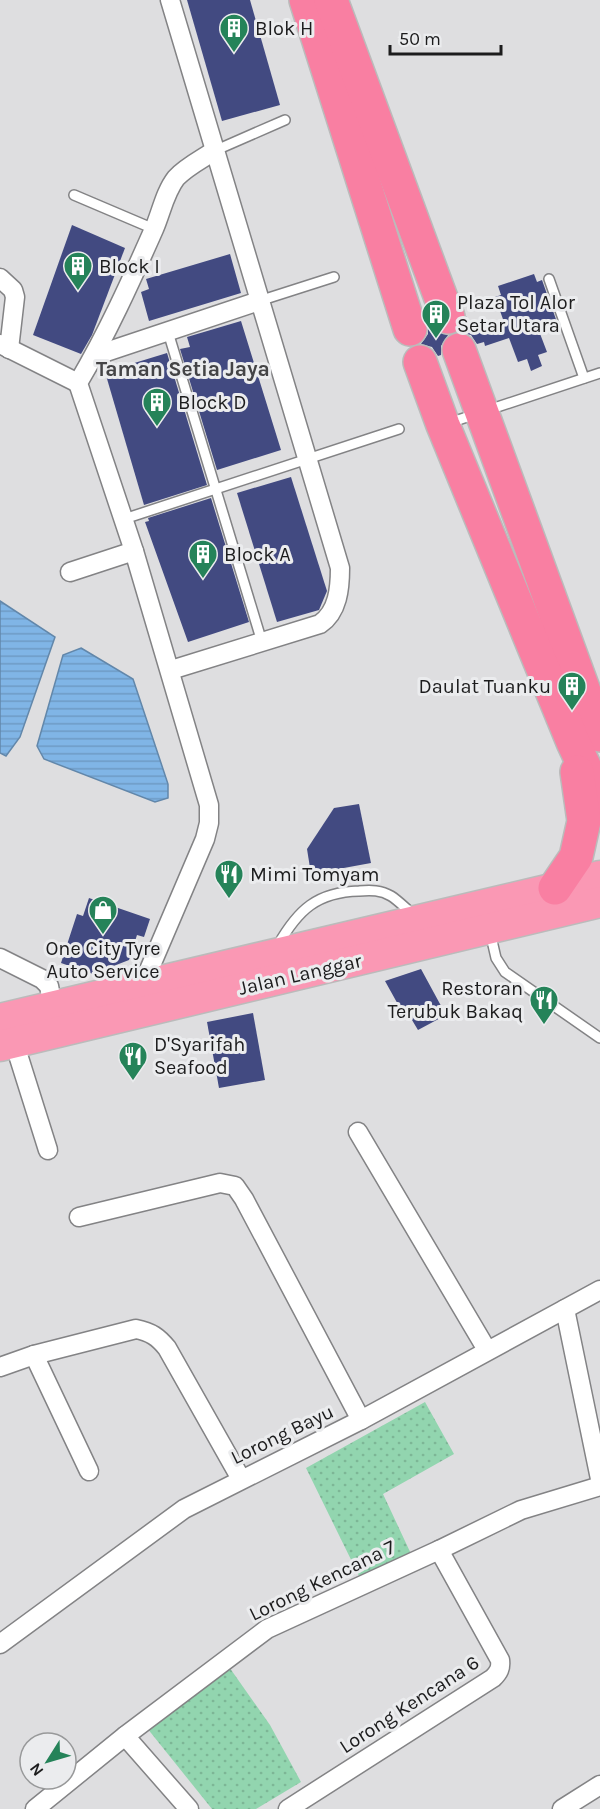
<svg xmlns="http://www.w3.org/2000/svg" width="600" height="1809" viewBox="0 0 600 1809" font-family="Karla,sans-serif">
	<defs>
		<pattern id="park-dots" width="8" height="8" patternUnits="userSpaceOnUse" patternTransform="scale(1.5)"><rect width="8" height="8" fill="#92d5af"/><path d="M2 2h.1M6 6h.1" fill="none" stroke="#7db696" stroke-width="1.8" stroke-linecap="round"/></pattern>
		<pattern id="water-rules" width="6" height="5" patternUnits="userSpaceOnUse" patternTransform="scale(1.5)"><rect width="6" height="5" fill="#80b5e6"/><path d="M0 2.5h6" fill="none" stroke="#6e9bc5"/></pattern>
	</defs>
	<rect width="100%" height="100%" fill="#dedee0"/>
	<!-- park -->
	<g fill="url(#park-dots)">
		<polygon points="425,1402 454,1454 383,1494 412,1556 361,1580 306,1468"/>
		<polygon points="227,1664 270,1725 301,1782 256,1809 212,1809 147,1728"/>
	</g>
	<!-- water -->
	<g fill="url(#water-rules)" stroke="#6287aa" stroke-width="1.5">
		<polygon points="0,601 55,637 20,737 6,756 0,753"/>
		<polygon points="81,648 133,679 168,784 168,798 155,802 44,759 37,746 63,655"/>
	</g>
	<!-- building -->
	<g fill="#424a81">
		<polygon points="187,0 250,0 280,105 222,121"/>
		<polygon points="72,225 125,248 92,335 81,354 33,335"/>
		<polygon points="230,254 241,293 149,321 141,292 149,289 146,279"/>
		<polygon points="534,274 537,282 542,280 558,325 539,331 547,352 538,355 542,366 531,371 527,359 518,362 509,338 485,346 484,342 477,344 471,335 459,332 463,328 466,316 472,332 504,322 495,297 501,295 498,286"/>
		<polygon points="241,321 281,450 217,470 180,349 190,347 187,337"/>
		<polygon points="430,323 437,332 448,335 441,346 441,355 438,356 432,347 421,344 428,334 428,324"/>
		<polygon points="167,353 207,485 144,505 105,372"/>
		<polygon points="291,477 327,591 319,610 277,622 237,493"/>
		<polygon points="211,498 249,622 188,642 145,522 149,521 148,518"/>
		<polygon points="359,804 371,863 311,874 307,849 334,808"/>
		<polygon points="89,898 150,919 144,937 137,935 129,960 93,974 61,963 77,914 83,916"/>
		<polygon points="421,969 446,1015 418,1030 409,1015 405,1017 385,981"/>
		<polygon points="253,1013 265,1080 219,1088 207,1022"/>
	</g>
	<g fill="none" stroke-linecap="round" stroke-linejoin="round">
		<!-- service casing -->
		<g stroke="#838385" stroke-width="12">
			<g id="service">
				<polyline points="214,151 285,120"/>
				<polyline points="74,195 154,229"/>
				<polyline points="549,279 584,378"/>
				<polyline points="259,301 334,277"/>
				<polyline points="168,332 262,642"/>
				<polyline points="449,423 600,373"/>
				<polyline points="124,519 399,429"/>
				<polyline points="490,932 496,958 505,972 600,1038"/>
				<path d="M278,945C298,910 317,892 359,891C371,890 381,890 391,896C399,901 406,909 413,914"/>
			</g>
		</g>
		<!-- minor casing -->
		<g stroke="#838385" stroke-width="21">
			<g id="minor">
				<path d="M170,0L340,568C340,588 338,612 320,624L171,670"/>
				<polyline points="0,278 13,290 15,297 9,349"/>
				<polyline points="0,344 78,383"/>
				<polyline points="94,356 259,301"/>
				<polyline points="70,572 134,551"/>
				<polyline points="0,958 42,979 49,986 53,1007"/>
				<path d="M143,984L205,839L209,823V805L134,551L78,383C107,334 131,281 154,229C161,213 165,192 176,178C186,167 202,159 214,151"/>
				<polyline points="14,1042 48,1150"/>
				<polyline points="358,1132 487,1350"/>
				<polyline points="79,1217 220,1183 235,1186 244,1199 361,1420"/>
				<polyline points="565,1309 600,1479"/>
				<polyline points="34,1355 89,1471"/>
				<path d="M0,1367L34,1355L136,1329C151,1332 158,1337 167,1348L241,1479"/>
				<polyline points="0,1644 184,1509 361,1420 600,1290"/>
				<polyline points="125,1736 189,1809"/>
				<polyline points="35,1809 125,1736 267,1629 439,1550 521,1510 600,1486"/>
				<path d="M288,1809L493,1678C499,1672 501,1668 500,1660L439,1550"/>
				<polyline points="562,1809 600,1785"/>
			</g>
		</g>
		<!-- trunk casing -->
		<g stroke="#bbb" stroke-width="33">
			<g id="trunk">
				<polyline points="0,1019 555,888 600,876"/>
				<polyline points="0,1046 600,902"/>
			</g>
		</g>
		<!-- motorway casing -->
		<g stroke="#bbb" stroke-width="36">
			<g id="motorway">
				<polyline points="306,0 410,329"/>
				<polyline points="331,0 448,317"/>
				<polyline points="459,350 600,735"/>
				<polyline points="420,362 443,425 573,742 600,800"/>
				<polyline points="555,888 576,857 584,821 577,772"/>
			</g>
		</g>
		<!-- service -->
		<use href="#service" stroke="#fff" stroke-width="9"/>
		<!-- minor -->
		<use href="#minor" stroke="#fff" stroke-width="18"/>
		<!-- trunk -->
		<use href="#trunk" stroke="#fa98b4" stroke-width="30"/>
		<!-- motorway -->
		<use href="#motorway" stroke="#f97fa2" stroke-width="33"/>
	</g>
	<!-- icons -->
	<defs>
		<g id="building-pin" transform="scale(1.5)"><path d="M0 17L-7.5 6A9.5 9.5 0 1 1 7.5 6Z" fill="#258359" stroke="#ebecee"/><path d="M-4-6H4V6H1V3H-1V6H-4ZM-2.5-4.3h1.7v1.8h-1.7ZM.8-4.3h1.7v1.8H.8ZM-2.5-1h1.7V.8h-1.7ZM.8-1h1.7V.8H.8Z" fill="#fff"/></g>
		<g id="restaurant-pin" transform="scale(1.5)"><path d="M0 17L-7.5 6A9.5 9.5 0 1 1 7.5 6Z" fill="#258359" stroke="#ebecee"/><path d="M-5-6h1v4h1v-4h1v4h1v-4h1v5L-1.5 .5V6h-2V.5L-5-1ZM5-6V6H3V1.5H1.5Q1.5-4 5-6Z" fill="#fff"/></g>
		<g id="shop-pin" transform="scale(1.5)"><path d="M0 17L-7.5 6A9.5 9.5 0 1 1 7.5 6Z" fill="#258359" stroke="#ebecee"/><path d="M-5-2.5h2.3a2.7 3.5 0 0 1 5.4 0H5L5.5 6h-11ZM-1.5-2.5h3a1.5 2.3 0 0 0-3 0Z" fill="#fff"/></g>
	</defs>
	<g fill-rule="evenodd">
		<use href="#building-pin" x="234" y="28"/>
		<use href="#building-pin" x="78" y="266"/>
		<use href="#building-pin" x="436" y="314"/>
		<use href="#building-pin" x="157" y="402"/>
		<use href="#building-pin" x="203" y="554"/>
		<use href="#building-pin" x="572" y="686"/>
		<use href="#restaurant-pin" x="229" y="874"/>
		<use href="#shop-pin" x="103" y="910"/>
		<use href="#restaurant-pin" x="544" y="1000"/>
		<use href="#restaurant-pin" x="133" y="1056"/>
	</g>
	<g text-anchor="middle" stroke-width="6" stroke-linejoin="round" paint-order="stroke">
		<!-- poi labels -->
		<g font-size="20" fill="#1c1c1d" stroke="#ebecee" text-anchor="start">
			<text x="255" y="35">Blok H</text>
			<text x="99" y="273">Block I</text>
			<text x="457" y="309">Plaza Tol Alor<tspan x="457" dy="23">Setar Utara</tspan></text>
			<text x="178" y="409">Block D</text>
			<text x="224" y="561">Block A</text>
			<text x="551" y="693" text-anchor="end">Daulat Tuanku</text>
			<text x="250" y="881">Mimi Tomyam</text>
			<text x="103" y="955" text-anchor="middle">One City Tyre<tspan x="103" dy="23">Auto Service</tspan></text>
			<text x="523" y="995" text-anchor="end">Restoran<tspan x="523" dy="23">Terubuk Bakaq</tspan></text>
			<text x="154" y="1051">D'Syarifah<tspan x="154" dy="23">Seafood</tspan></text>
		</g>
		<!-- street labels -->
		<g font-size="20" fill="#1c1c1d" stroke="#ebecee">
			<text transform="translate(300 974) rotate(-13)" y="7">Jalan Langgar</text>
			<text transform="translate(282 1434) rotate(-26)" y="7">Lorong Bayu</text>
			<text transform="translate(322 1580) rotate(-26)" y="7">Lorong Kencana 7</text>
			<text transform="translate(409 1704) rotate(-33)" y="7">Lorong Kencana 6</text>
		</g>
		<!-- neighbourhood labels -->
		<g font-size="21" font-weight="bold" fill="#444446" stroke="#ebecee">
			<text x="183" y="376">Taman Setia Jaya</text>
		</g>
	</g>
	<!-- north arrow -->
	<g transform="translate(48 1761) rotate(233)"><circle r="28" fill="#ebecee" stroke="#98999a" stroke-width="1.5"/>
	<path d="M0-4.5L10 22L0 15L-10 22Z" fill="#258359"/>
	<text y="-9" font-size="16" font-weight="bold" text-anchor="middle" fill="#1c1c1d">N</text>
	</g>
	<!-- scale -->
	<path d="M390 45v9h111v-9" fill="none" stroke="#1c1c1d" stroke-width="3"/>
	<text x="399" y="45" font-size="18" fill="#1c1c1d" stroke="#ebecee" stroke-width="4.5" paint-order="stroke">50 m</text>
</svg>
